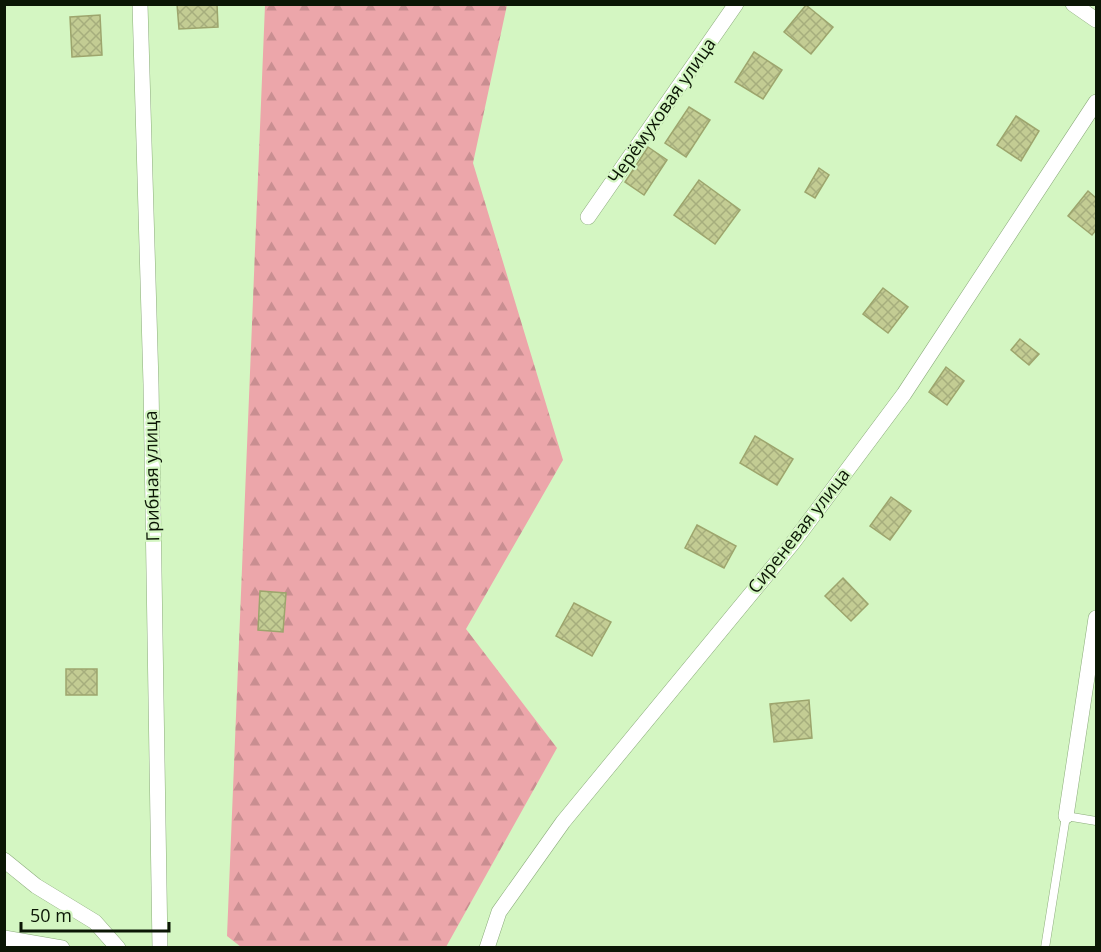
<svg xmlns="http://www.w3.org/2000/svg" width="1101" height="952" viewBox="0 0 1101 952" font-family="'Open Sans',sans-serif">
	<defs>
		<pattern id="forest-firs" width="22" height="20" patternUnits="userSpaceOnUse" patternTransform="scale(1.5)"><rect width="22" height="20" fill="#eca6aa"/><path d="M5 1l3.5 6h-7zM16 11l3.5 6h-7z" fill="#c98e91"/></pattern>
		<pattern id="building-cross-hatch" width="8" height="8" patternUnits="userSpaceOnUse" patternTransform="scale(1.5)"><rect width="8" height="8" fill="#c3cc93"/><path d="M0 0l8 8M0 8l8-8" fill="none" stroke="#a6ae7d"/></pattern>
	</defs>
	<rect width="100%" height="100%" fill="#d4f6c2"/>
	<!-- forest -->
	<polygon fill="url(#forest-firs)" points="265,5 507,5 473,163 563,460 466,629 557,748 446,947 241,947 227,936"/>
	<!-- building -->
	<g fill="url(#building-cross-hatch)" stroke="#9da56d" stroke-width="1.5">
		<polygon points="177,4 217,4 218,27 179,29"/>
		<polygon points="806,5 833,27 811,54 784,32"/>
		<polygon points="100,15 102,55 72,57 70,17"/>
		<polygon points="754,52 782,70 763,99 735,82"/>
		<polygon points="689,107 710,120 686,157 665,143"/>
		<polygon points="1016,116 1039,131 1021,161 997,145"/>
		<polygon points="648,147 667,160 644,195 625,182"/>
		<polygon points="819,168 829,175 815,198 805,192"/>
		<polygon points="699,180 740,210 715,244 674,215"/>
		<polygon points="1088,191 1096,198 1096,230 1092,235 1068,216"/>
		<polygon points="883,288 908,307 888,333 863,314"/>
		<polygon points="1020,339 1039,354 1029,365 1011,350"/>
		<polygon points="946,367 964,381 947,405 929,392"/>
		<polygon points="755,436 793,459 777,485 740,463"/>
		<polygon points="891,497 911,511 890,540 870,526"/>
		<polygon points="697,525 736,546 724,568 685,548"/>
		<polygon points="843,578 868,604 851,621 825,596"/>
		<polygon points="260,591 286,593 283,632 258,630"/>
		<polygon points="574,603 611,622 592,656 556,636"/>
		<rect x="66" y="669" width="31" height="26"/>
		<polygon points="809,700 812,738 774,742 770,704"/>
	</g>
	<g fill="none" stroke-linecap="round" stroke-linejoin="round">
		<!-- service casing -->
		<g stroke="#8cac7c" stroke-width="9">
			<polyline id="service" points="1045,948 1066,816 1096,821"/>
		</g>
		<!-- minor casing -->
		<g stroke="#8cac7c" stroke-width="16">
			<g id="minor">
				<polyline points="140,4 151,384 160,948"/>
				<polyline points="1073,4 1096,20"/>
				<polyline points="588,217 736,4"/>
				<polyline points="1066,816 1096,618"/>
				<polyline points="4,860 36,886 95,922 118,948"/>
				<polyline points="4,938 62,948"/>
				<polyline points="487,948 499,912 563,822 792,544 904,394 1096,102"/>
			</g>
		</g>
		<!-- service -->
		<use href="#service" stroke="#fff" stroke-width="8"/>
		<!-- minor -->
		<use href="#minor" stroke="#fff" stroke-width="15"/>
	</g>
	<g text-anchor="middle" stroke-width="4.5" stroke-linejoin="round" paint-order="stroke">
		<!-- street labels -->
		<g font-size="18" fill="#0b1605" stroke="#d4f6c2">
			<text transform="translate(662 111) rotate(-55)" y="6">Черёмуховая улица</text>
			<text transform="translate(152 476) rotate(-91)" y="6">Грибная улица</text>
			<text transform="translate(799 531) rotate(-52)" y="6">Сиреневая улица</text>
		</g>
	</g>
	<!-- border -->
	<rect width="1101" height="952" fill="none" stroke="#0b1605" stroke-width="12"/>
	<!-- scale -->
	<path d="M21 922v9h148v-9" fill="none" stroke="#0b1605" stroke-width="3"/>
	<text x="30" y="922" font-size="18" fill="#0b1605" stroke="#d4f6c2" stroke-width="4.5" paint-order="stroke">50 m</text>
</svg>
